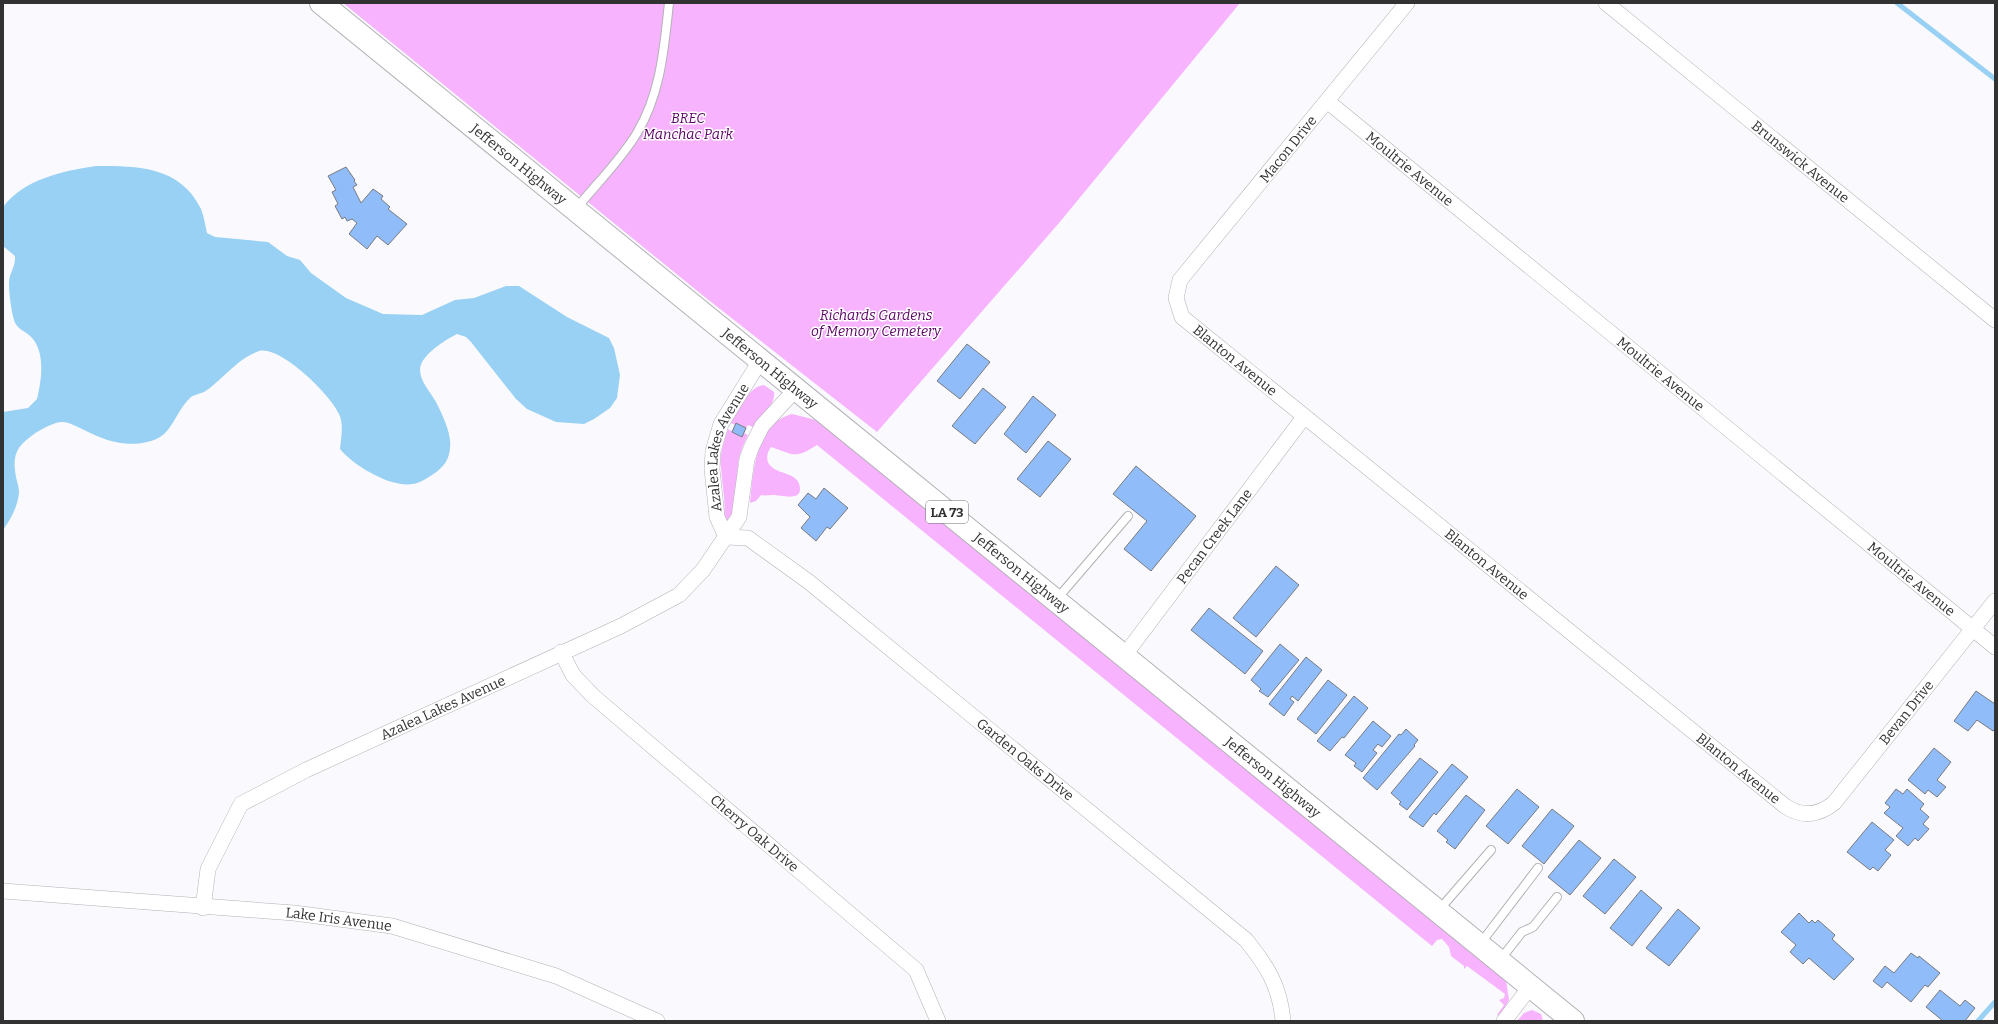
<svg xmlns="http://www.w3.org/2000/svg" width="1998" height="1024" viewBox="0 0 1998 1024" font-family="Bitter,serif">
	<rect width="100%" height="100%" fill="#fafafe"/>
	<!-- green -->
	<g fill="#f7b3fe">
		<polygon points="343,3 1240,3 1059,223 877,432 706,298"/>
		<path d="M764,385L774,392C776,405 760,417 753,427L748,425L746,428L737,423L735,425L731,423C737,411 749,386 764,385Z"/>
		<path d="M792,414L816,420L828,427L1506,980L1509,1000L1500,1016L1497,1015L1504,1005L1499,1000L1504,998L1505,994L1467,966L1464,969V966L1451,956L1449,947L1442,939L1437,940L1432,946L817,445C794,460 793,454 771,447C767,452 766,459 769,464C777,476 801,471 800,490C799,501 780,495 773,495C769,495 765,496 761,495L756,501L750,503C753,473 755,423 792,414Z"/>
		<path d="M728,429L741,437L744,433L748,435C744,443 741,450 739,458C736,473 738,513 728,522L724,518C726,501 722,485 721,468C719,456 724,441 728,429Z"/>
		<polygon points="1532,1010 1541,1014 1543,1021 1517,1021 1524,1013"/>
	</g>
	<!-- water -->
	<path fill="#98d1f3" d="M96,166C138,166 180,166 201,209C204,216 205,225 207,233L215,237L268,242L287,256L300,260L311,273L346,298L383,314L422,315L455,300L474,298L506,286H519L567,317L609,338L614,348L620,375L617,398L610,408L594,419L584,424L556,422L527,409L516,399L471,342L466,337L457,334C445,340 421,355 420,369C420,382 430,391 436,402C442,414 452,434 450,448C449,460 444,466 435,473C429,477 420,483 413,484C391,488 354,466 340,449C341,438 344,424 339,414C331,395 280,345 259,351C236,359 224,379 204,392C199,394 193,395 190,398C175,412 172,436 151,441C126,448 106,441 84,430C78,427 69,422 62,422C54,422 40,430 34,434C16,447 12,455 16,477C17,482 19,487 19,492C18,506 11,519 3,530V412L28,408L37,399C42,379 46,349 29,335C23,330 16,328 14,320C11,309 9,294 9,283C9,273 16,266 15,256L3,246V207C24,179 63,171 96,166Z"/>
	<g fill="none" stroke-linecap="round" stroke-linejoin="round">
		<!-- stream -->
		<g stroke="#98d1f3" stroke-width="5">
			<polyline points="1897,3 1995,79"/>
			<polyline points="1978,1021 1995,1002"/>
		</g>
	</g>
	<!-- building -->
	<g fill="#90bcfa" stroke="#787a7d">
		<polygon points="346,167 355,180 354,181 357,185 353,187 361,203 373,189 383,196 381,199 390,207 388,209 407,224 388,245 377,236 367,249 349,234 357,223 352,219 347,221 345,217 342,219 335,206 338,204 332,192 336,190 328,176"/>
		<polygon points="967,344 990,362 960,399 937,381"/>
		<polygon points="983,388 1006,407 975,444 952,426"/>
		<polygon points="1033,396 1056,415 1026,453 1004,434"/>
		<polygon points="736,423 746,428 742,437 732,432"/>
		<polygon points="1048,441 1071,459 1040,497 1017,479"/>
		<polygon points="1136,466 1196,516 1151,571 1124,549 1147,521 1113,494"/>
		<polygon points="824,488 848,508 830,529 827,527 816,541 801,528 810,517 798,505 808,493 816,499"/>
		<polygon points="1276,566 1299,585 1256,637 1233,618"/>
		<polygon points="1209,608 1263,651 1245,674 1191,630"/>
		<polygon points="1280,644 1299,660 1268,697 1259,691 1261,689 1251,680"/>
		<polygon points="1306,657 1322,670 1298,701 1292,696 1290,699 1294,702 1284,716 1269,704"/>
		<polygon points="1328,680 1347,695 1316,734 1297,719"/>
		<polygon points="1976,691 1995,704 1995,729 1993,731 1977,720 1968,731 1954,721"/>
		<polygon points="1354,696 1368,708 1344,738 1342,737 1330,751 1317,741"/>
		<polygon points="1373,721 1391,736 1382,747 1378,744 1373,750 1377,753 1362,772 1354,766 1356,763 1345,755"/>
		<polygon points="1406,729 1418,740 1414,745 1415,746 1377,790 1363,778 1399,734 1401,735"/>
		<polygon points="1934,748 1951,762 1937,780 1946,787 1937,797 1928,790 1925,794 1908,780"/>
		<polygon points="1420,758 1438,772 1407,810 1399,804 1401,802 1391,793"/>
		<polygon points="1452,764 1468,777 1436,815 1434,813 1423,827 1409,817"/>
		<polygon points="1517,789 1539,807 1508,844 1486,826"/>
		<polygon points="1896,789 1903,794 1907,789 1924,804 1920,809 1929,817 1923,824 1929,829 1918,841 1915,838 1908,846 1896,836 1903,828 1884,813 1890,807 1885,803"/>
		<polygon points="1466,795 1485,810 1455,849 1446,842 1448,840 1437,831"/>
		<polygon points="1552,809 1574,826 1544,864 1522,846"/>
		<polygon points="1872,822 1894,840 1885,850 1891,855 1878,871 1873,867 1870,870 1847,852"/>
		<polygon points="1579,840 1601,858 1570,895 1548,877"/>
		<polygon points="1614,859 1636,877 1605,914 1583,896"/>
		<polygon points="1641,890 1662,908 1632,946 1610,928"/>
		<polygon points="1678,909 1700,928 1669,966 1646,948"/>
		<polygon points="1799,913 1809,923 1812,920 1815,923 1818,920 1835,935 1832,939 1854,959 1834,980 1809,958 1803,964 1790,952 1796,945 1781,932"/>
		<polygon points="1911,953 1918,958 1919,956 1940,973 1928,987 1925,985 1911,1002 1887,982 1882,988 1873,981 1885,966 1894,973"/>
		<polygon points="1940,990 1960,1006 1965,1000 1975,1008 1965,1021 1943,1021 1926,1007"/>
	</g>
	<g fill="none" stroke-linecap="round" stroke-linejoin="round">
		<!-- service casing -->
		<g stroke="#b2b2b6" stroke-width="10">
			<g id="service">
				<path d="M576,209C596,184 621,160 637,133C661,93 664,48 669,3"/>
				<polyline points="1056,600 1128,516"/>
				<polyline points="1439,910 1491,850"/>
				<polyline points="1480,944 1538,868"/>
				<polyline points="1500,960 1522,932 1533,927 1557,897"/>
			</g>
		</g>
		<!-- minor casing -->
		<g stroke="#b2b2b6" stroke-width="16">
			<g id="minor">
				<path id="s1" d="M1407,3L1180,280L1176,298L1182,317L1785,806C1802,818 1819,815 1834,803L1995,601"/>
				<path id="s2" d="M1606,3L1995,320"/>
				<path id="s3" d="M1327,101L1995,647"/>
				<path id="s4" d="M726,537L748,538L809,582L1246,940C1267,966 1280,986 1283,1021"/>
				<path id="s5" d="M726,537L717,517L712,469L713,451L721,424L760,361"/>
				<path id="s6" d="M561,652L573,675L593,696L916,970L938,1021"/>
				<path id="s7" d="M1124,656L1304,417"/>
				<path id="s8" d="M3,891L294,913L392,926L556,976L657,1021"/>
				<path id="s9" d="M203,908L208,869L241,804L306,770L621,626L679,595L703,570L739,517L747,459L752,446L762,426L795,390"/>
				<polyline points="1504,1021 1530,987"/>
			</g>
		</g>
		<!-- primary casing -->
		<g stroke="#b2b2b6" stroke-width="24">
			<g id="primary">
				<path id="s10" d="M321,3L1573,1021"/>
			</g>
		</g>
		<!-- service -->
		<use href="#service" stroke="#fff" stroke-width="8"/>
		<!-- minor -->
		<use href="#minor" stroke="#fff" stroke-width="15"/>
		<!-- primary -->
		<use href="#primary" stroke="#fff" stroke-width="22"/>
	</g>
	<g text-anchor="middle" stroke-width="3" stroke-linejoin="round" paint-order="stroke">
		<!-- shield labels -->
		<rect fill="#fff" stroke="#707070" stroke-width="1" x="926" y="501" width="42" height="22" rx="3"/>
		<g font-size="13" font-weight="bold" fill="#323233">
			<text x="947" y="517">LA 73</text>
		</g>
		<!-- park labels -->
		<g font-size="14" font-style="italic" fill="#5a0264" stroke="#fff">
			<text x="688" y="123">BREC<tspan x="688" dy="16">Manchac Park</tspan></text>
			<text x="876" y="320">Richards Gardens<tspan x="876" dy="16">of Memory Cemetery</tspan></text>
		</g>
		<!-- street labels -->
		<g font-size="14" fill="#323233" stroke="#fff">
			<text transform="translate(1288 149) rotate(-51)" y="5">Macon Drive</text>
			<text dy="5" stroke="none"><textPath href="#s2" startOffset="251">Brunswick Avenue</textPath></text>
			<text dy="5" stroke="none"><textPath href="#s10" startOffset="255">Jefferson Highway</textPath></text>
			<text dy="5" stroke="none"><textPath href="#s3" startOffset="107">Moultrie Avenue</textPath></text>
			<text dy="5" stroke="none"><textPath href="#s1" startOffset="465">Blanton Avenue</textPath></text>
			<text dy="5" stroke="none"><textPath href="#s10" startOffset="579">Jefferson Highway</textPath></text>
			<text dy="5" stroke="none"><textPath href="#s3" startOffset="431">Moultrie Avenue</textPath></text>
			<text dy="5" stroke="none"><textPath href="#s5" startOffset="95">Azalea Lakes Avenue</textPath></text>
			<text dy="5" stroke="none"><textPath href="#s7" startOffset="150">Pecan Creek Lane</textPath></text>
			<text dy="5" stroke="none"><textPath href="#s1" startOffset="789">Blanton Avenue</textPath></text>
			<text dy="5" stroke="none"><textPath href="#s10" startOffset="903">Jefferson Highway</textPath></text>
			<text dy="5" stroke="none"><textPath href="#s3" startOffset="755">Moultrie Avenue</textPath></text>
			<text dy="5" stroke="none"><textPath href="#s9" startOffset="336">Azalea Lakes Avenue</textPath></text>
			<text dy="5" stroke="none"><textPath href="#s1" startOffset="1342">Bevan Drive</textPath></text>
			<text dy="5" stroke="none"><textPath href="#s4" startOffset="377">Garden Oaks Drive</textPath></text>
			<text dy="5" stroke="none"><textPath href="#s1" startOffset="1113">Blanton Avenue</textPath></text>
			<text dy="5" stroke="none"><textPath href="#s10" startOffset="1227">Jefferson Highway</textPath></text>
			<text dy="5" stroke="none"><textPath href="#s6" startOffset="267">Cherry Oak Drive</textPath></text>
			<text dy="5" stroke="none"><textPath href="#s8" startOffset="337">Lake Iris Avenue</textPath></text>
		</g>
	</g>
	<!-- border -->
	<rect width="1998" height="1024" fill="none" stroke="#323233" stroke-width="8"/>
</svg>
